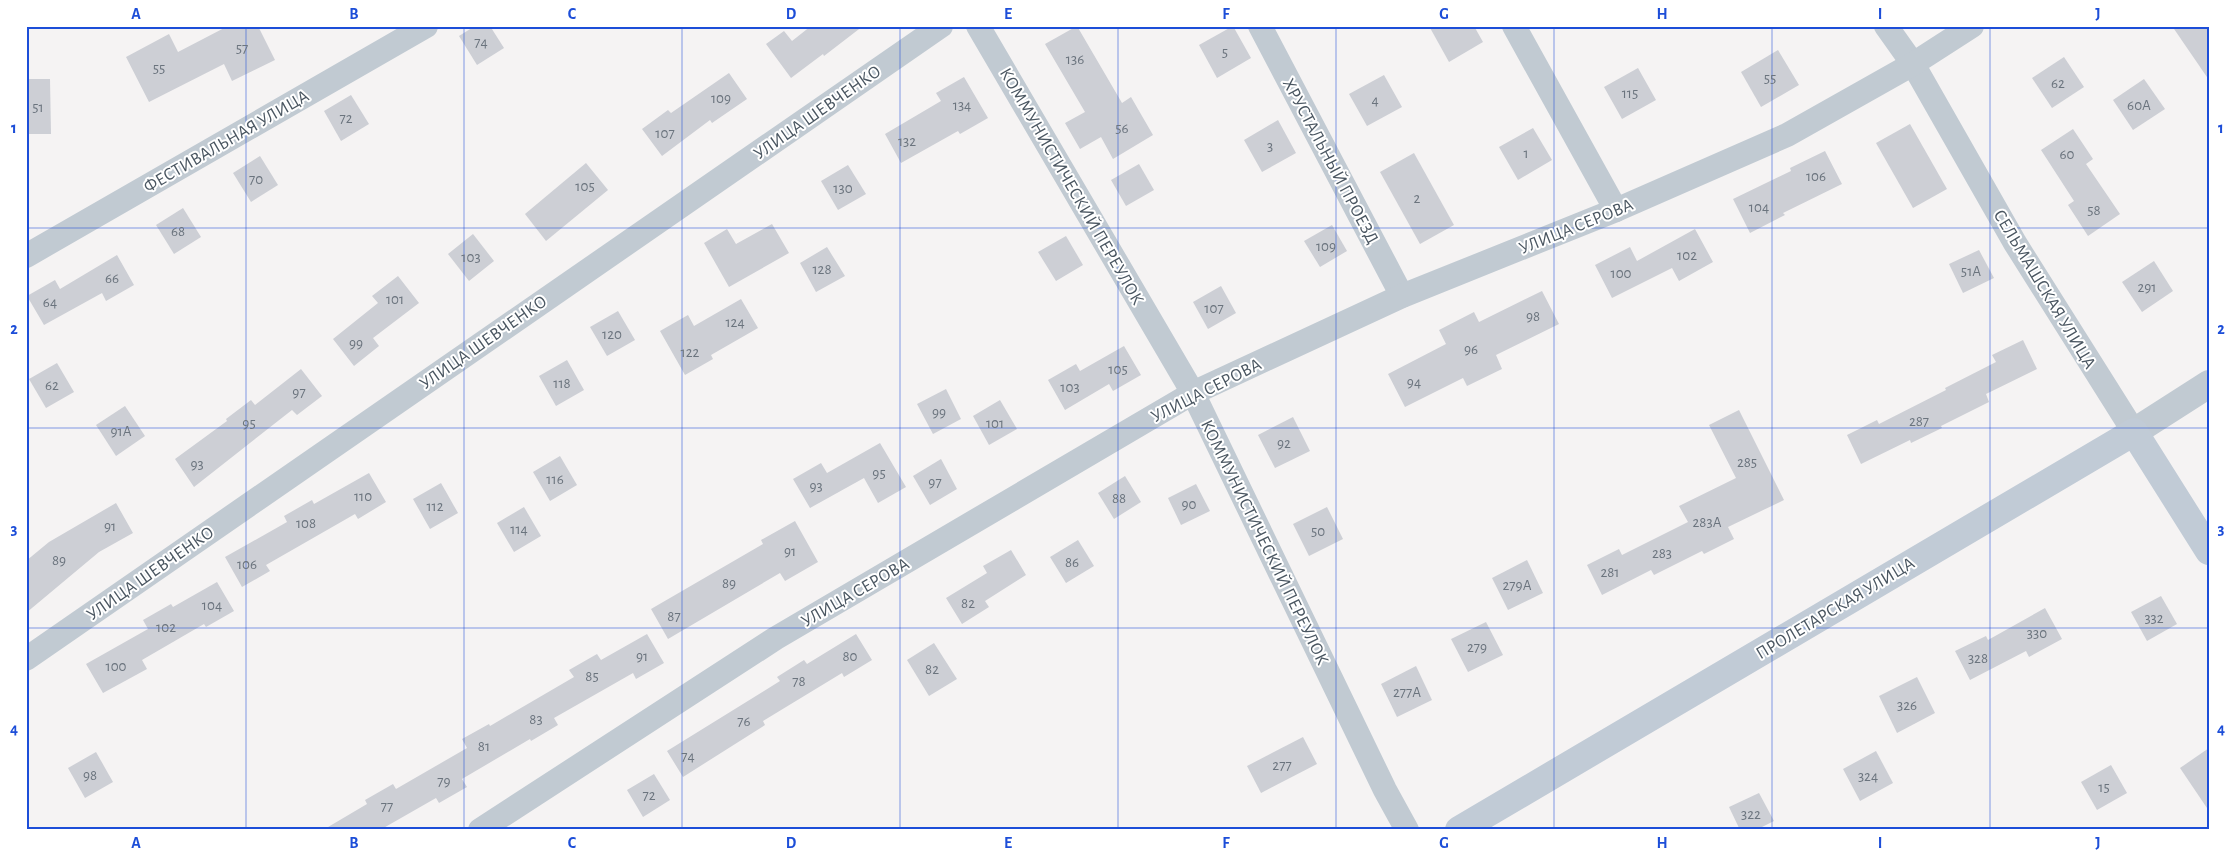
<svg xmlns="http://www.w3.org/2000/svg" width="2235" height="856" viewBox="0 0 2235 856" font-family="'Alegreya Sans',sans-serif">
	<rect width="100%" height="100%" fill="#f5f3f3"/>
	<!-- building -->
	<g fill="#cdcfd5">
		<polygon points="228,26 258,26 275,60 232,81 224,64 149,102 126,57 169,34 178,52"/>
		<polygon points="475,26 490,26 504,48 477,65 459,36"/>
		<polygon points="811,26 863,26 824,56 823,54 791,78 766,44 784,31 792,41"/>
		<polygon points="1077,26 1122,103 1131,97 1153,135 1113,159 1101,137 1080,149 1065,123 1085,112 1045,44"/>
		<polygon points="1233,26 1251,58 1217,78 1199,45"/>
		<polygon points="1429,26 1474,26 1483,42 1449,62"/>
		<polygon points="2172,26 2209,26 2209,80"/>
		<polygon points="1778,50 1799,85 1761,107 1741,72"/>
		<polygon points="2064,57 2084,87 2052,108 2032,78"/>
		<polygon points="1638,68 1656,100 1622,119 1604,87"/>
		<polygon points="729,73 747,99 712,123 710,120 662,156 642,129 668,110 671,113"/>
		<polygon points="1384,75 1402,107 1367,126 1349,94"/>
		<polygon points="964,77 988,118 960,134 958,131 901,163 885,134 941,101 936,93"/>
		<polygon points="26,79 50,79 51,134 26,134"/>
		<polygon points="2144,79 2165,109 2133,130 2113,100"/>
		<polygon points="351,95 369,124 341,141 324,111"/>
		<polygon points="1278,120 1296,153 1262,172 1244,140"/>
		<polygon points="1910,124 1947,189 1913,208 1876,143"/>
		<polygon points="1533,128 1552,160 1518,180 1499,147"/>
		<polygon points="2073,129 2093,159 2086,164 2120,214 2088,236 2068,205 2074,201 2041,150"/>
		<polygon points="1825,151 1842,184 1783,213 1785,215 1750,233 1733,199 1791,171 1790,168"/>
		<polygon points="1414,153 1454,225 1420,244 1380,172"/>
		<polygon points="260,156 278,185 251,202 233,173"/>
		<polygon points="586,163 608,190 546,241 525,214"/>
		<polygon points="1139,164 1154,190 1126,206 1111,180"/>
		<polygon points="848,165 866,194 838,210 821,181"/>
		<polygon points="183,208 201,237 174,254 156,225"/>
		<polygon points="772,224 789,253 729,287 704,243 727,229 736,244"/>
		<polygon points="1332,225 1347,251 1320,267 1304,241"/>
		<polygon points="1695,229 1713,262 1679,281 1672,268 1612,298 1595,265 1630,247 1637,261"/>
		<polygon points="473,234 494,261 469,281 448,254"/>
		<polygon points="1066,236 1083,265 1056,281 1038,252"/>
		<polygon points="827,247 845,276 816,292 800,263"/>
		<polygon points="1979,250 1994,278 1963,293 1949,264"/>
		<polygon points="117,255 134,285 106,301 102,293 44,325 27,296 55,280 60,289"/>
		<polygon points="2154,261 2173,291 2142,312 2122,282"/>
		<polygon points="398,276 419,303 373,338 379,346 354,366 333,339 378,303 372,296"/>
		<polygon points="1221,286 1236,313 1208,329 1193,302"/>
		<polygon points="1542,291 1559,324 1496,355 1502,369 1467,386 1463,378 1405,407 1388,374 1446,344 1439,330 1474,312 1479,322"/>
		<polygon points="741,299 758,328 711,355 713,359 685,375 660,331 688,315 694,326"/>
		<polygon points="618,311 635,340 607,356 590,327"/>
		<polygon points="2023,340 2037,369 1986,394 1989,402 1941,426 1942,428 1911,443 1910,440 1861,464 1847,435 1877,420 1879,424 1946,390 1945,388 1996,362 1992,355"/>
		<polygon points="1124,346 1141,375 1113,391 1109,384 1065,410 1048,380 1076,364 1080,371"/>
		<polygon points="567,360 584,390 556,406 539,376"/>
		<polygon points="57,363 74,392 46,408 29,379"/>
		<polygon points="301,369 322,396 297,415 292,410 194,487 175,459 227,421 226,419 251,400 255,405"/>
		<polygon points="946,389 961,419 933,434 917,404"/>
		<polygon points="1000,400 1017,429 989,445 973,416"/>
		<polygon points="125,406 145,436 116,456 96,425"/>
		<polygon points="1739,410 1784,500 1728,527 1734,539 1704,554 1702,551 1654,575 1651,570 1602,595 1587,565 1619,549 1622,555 1688,522 1679,506 1736,478 1709,425"/>
		<polygon points="1293,417 1310,451 1275,468 1258,435"/>
		<polygon points="880,443 906,487 878,503 864,478 810,508 793,479 821,463 827,473"/>
		<polygon points="560,456 577,485 550,501 533,472"/>
		<polygon points="941,459 957,489 930,505 913,476"/>
		<polygon points="369,473 386,502 358,519 355,514 266,565 270,571 242,587 225,557 287,522 284,516 312,500 314,504"/>
		<polygon points="1125,476 1141,502 1114,519 1098,493"/>
		<polygon points="441,483 458,513 430,529 413,499"/>
		<polygon points="1196,484 1210,511 1181,525 1168,498"/>
		<polygon points="116,503 133,533 99,552 26,613 26,561 49,542"/>
		<polygon points="524,507 541,536 514,552 497,523"/>
		<polygon points="1327,507 1343,539 1309,556 1293,524"/>
		<polygon points="795,521 818,562 785,581 780,573 668,639 651,609 763,544 761,540"/>
		<polygon points="1078,540 1094,566 1066,583 1050,557"/>
		<polygon points="1011,550 1026,575 985,601 989,607 962,624 946,598 987,573 983,566"/>
		<polygon points="1527,560 1543,593 1508,610 1492,578"/>
		<polygon points="217,582 234,611 206,627 204,624 142,660 147,669 103,693 86,664 148,629 143,620 171,604 173,607"/>
		<polygon points="2161,596 2177,624 2147,641 2131,612"/>
		<polygon points="2045,608 2062,639 2029,657 2026,651 1970,680 1955,651 1986,636 1988,640"/>
		<polygon points="1486,622 1503,655 1468,672 1451,639"/>
		<polygon points="647,634 664,663 636,679 633,673 554,718 558,725 531,741 530,739 462,779 467,787 439,803 436,798 380,830 323,830 367,804 365,800 393,784 396,789 467,748 462,739 489,724 490,726 574,677 569,670 597,654 601,660"/>
		<polygon points="856,634 872,660 844,677 842,673 763,721 765,725 683,777 667,751 780,681 777,677 804,660 807,664"/>
		<polygon points="934,643 957,679 929,696 907,660"/>
		<polygon points="1416,666 1432,700 1397,717 1381,684"/>
		<polygon points="1917,677 1935,713 1897,733 1879,696"/>
		<polygon points="1303,737 1317,764 1261,793 1247,766"/>
		<polygon points="2209,748 2209,811 2180,768"/>
		<polygon points="1876,751 1893,783 1860,801 1843,769"/>
		<polygon points="96,752 113,782 85,798 68,768"/>
		<polygon points="2111,765 2127,793 2097,810 2081,782"/>
		<polygon points="654,774 670,800 643,817 627,790"/>
		<polygon points="1759,793 1774,821 1756,830 1740,830 1729,807"/>
	</g>
	<g fill="none" stroke-linecap="round" stroke-linejoin="round">
		<!-- minor -->
		<g stroke="#c1cad2" stroke-width="24">
			<polyline points="978,26 1193,393 1385,790 1407,830"/>
			<polyline points="1260,26 1402,296"/>
			<polyline points="1514,26 1616,210"/>
			<polyline points="1886,26 1913,64 2015,243 2134,432"/>
			<polyline points="26,256 426,26"/>
			<polyline points="26,659 941,26"/>
			<polyline points="480,830 776,638 1193,393 1402,296 1616,210 1787,135 1913,64 1972,26"/>
		</g>
		<!-- tertiary -->
		<polyline stroke="#c1cad2" stroke-width="28" points="2134,432 2209,384"/>
		<!-- secondary -->
		<polyline stroke="#c1cbd6" stroke-width="28" points="1459,830 2134,432 2209,551"/>
	</g>
	<!-- grid -->
	<path fill="none" stroke="#1d4ed8" stroke-width="1" stroke-opacity="0.55" d="M246,26V830M464,26V830M682,26V830M900,26V830M1118,26V830M1336,26V830M1554,26V830M1772,26V830M1990,26V830M26,228H2209M26,428H2209M26,628H2209"/>
	<g text-anchor="middle" stroke-width="4" stroke-linejoin="round" paint-order="stroke">
		<!-- number labels -->
		<g font-size="15" fill="#6b747e">
			<text x="481" y="47">74</text>
			<text x="242" y="53">57</text>
			<text x="1225" y="57">5</text>
			<text x="1075" y="64">136</text>
			<text x="159" y="73">55</text>
			<text x="1770" y="83">55</text>
			<text x="2058" y="88">62</text>
			<text x="1630" y="98">115</text>
			<text x="721" y="103">109</text>
			<text x="1375" y="105">4</text>
			<text x="962" y="110">134</text>
			<text x="2139" y="110">60А</text>
			<text x="38" y="112">51</text>
			<text x="346" y="123">72</text>
			<text x="1122" y="133">56</text>
			<text x="665" y="138">107</text>
			<text x="907" y="146">132</text>
			<text x="1270" y="151">3</text>
			<text x="1526" y="158">1</text>
			<text x="2067" y="159">60</text>
			<text x="1816" y="181">106</text>
			<text x="256" y="184">70</text>
			<text x="585" y="191">105</text>
			<text x="843" y="193">130</text>
			<text x="1417" y="203">2</text>
			<text x="1759" y="212">104</text>
			<text x="2094" y="215">58</text>
			<text x="178" y="236">68</text>
			<text x="1326" y="251">109</text>
			<text x="1687" y="260">102</text>
			<text x="471" y="262">103</text>
			<text x="822" y="274">128</text>
			<text x="1971" y="276">51А</text>
			<text x="1621" y="278">100</text>
			<text x="112" y="283">66</text>
			<text x="2147" y="292">291</text>
			<text x="395" y="304">101</text>
			<text x="50" y="307">64</text>
			<text x="1214" y="313">107</text>
			<text x="1533" y="321">98</text>
			<text x="735" y="327">124</text>
			<text x="612" y="339">120</text>
			<text x="356" y="348">99</text>
			<text x="1471" y="354">96</text>
			<text x="690" y="357">122</text>
			<text x="1118" y="374">105</text>
			<text x="1414" y="387">94</text>
			<text x="562" y="388">118</text>
			<text x="52" y="390">62</text>
			<text x="1070" y="392">103</text>
			<text x="299" y="397">97</text>
			<text x="939" y="417">99</text>
			<text x="1919" y="426">287</text>
			<text x="249" y="428">95</text>
			<text x="995" y="428">101</text>
			<text x="121" y="436">91А</text>
			<text x="1284" y="448">92</text>
			<text x="1747" y="467">285</text>
			<text x="197" y="469">93</text>
			<text x="879" y="478">95</text>
			<text x="555" y="484">116</text>
			<text x="935" y="487">97</text>
			<text x="816" y="491">93</text>
			<text x="363" y="501">110</text>
			<text x="1119" y="503">88</text>
			<text x="1189" y="509">90</text>
			<text x="435" y="511">112</text>
			<text x="1707" y="527">283А</text>
			<text x="306" y="528">108</text>
			<text x="110" y="531">91</text>
			<text x="519" y="534">114</text>
			<text x="1318" y="536">50</text>
			<text x="790" y="556">91</text>
			<text x="1662" y="558">283</text>
			<text x="59" y="565">89</text>
			<text x="1072" y="567">86</text>
			<text x="247" y="569">106</text>
			<text x="1610" y="577">281</text>
			<text x="729" y="588">89</text>
			<text x="1517" y="590">279А</text>
			<text x="968" y="608">82</text>
			<text x="212" y="610">104</text>
			<text x="674" y="621">87</text>
			<text x="2154" y="623">332</text>
			<text x="166" y="632">102</text>
			<text x="2037" y="638">330</text>
			<text x="1477" y="652">279</text>
			<text x="642" y="661">91</text>
			<text x="850" y="661">80</text>
			<text x="1978" y="663">328</text>
			<text x="116" y="671">100</text>
			<text x="932" y="674">82</text>
			<text x="592" y="681">85</text>
			<text x="799" y="686">78</text>
			<text x="1407" y="697">277А</text>
			<text x="1907" y="710">326</text>
			<text x="536" y="724">83</text>
			<text x="744" y="726">76</text>
			<text x="484" y="751">81</text>
			<text x="688" y="761">74</text>
			<text x="1282" y="770">277</text>
			<text x="90" y="780">98</text>
			<text x="1868" y="781">324</text>
			<text x="444" y="786">79</text>
			<text x="2104" y="792">15</text>
			<text x="649" y="800">72</text>
			<text x="387" y="811">77</text>
			<text x="1751" y="819">322</text>
		</g>
		<!-- street labels -->
		<g font-size="18" fill="#4a5661" stroke="#fff">
			<text transform="translate(817 112) rotate(-35)" y="6">УЛИЦА ШЕВЧЕНКО</text>
			<text transform="translate(226 141) rotate(-30)" y="6">ФЕСТИВАЛЬНАЯ УЛИЦА</text>
			<text transform="translate(1331 161) rotate(62)" y="6">ХРУСТАЛЬНЫЙ ПРОЕЗД</text>
			<text transform="translate(1072 186) rotate(60)" y="6">КОММУНИСТИЧЕСКИЙ ПЕРЕУЛОК</text>
			<text transform="translate(1576 226) rotate(-22)" y="6">УЛИЦА СЕРОВА</text>
			<text transform="translate(2045 289) rotate(59)" y="6">СЕЛЬМАШСКАЯ УЛИЦА</text>
			<text transform="translate(483 342) rotate(-35)" y="6">УЛИЦА ШЕВЧЕНКО</text>
			<text transform="translate(1206 390) rotate(-27)" y="6">УЛИЦА СЕРОВА</text>
			<text transform="translate(1265 542) rotate(64)" y="6">КОММУНИСТИЧЕСКИЙ ПЕРЕУЛОК</text>
			<text transform="translate(150 573) rotate(-35)" y="6">УЛИЦА ШЕВЧЕНКО</text>
			<text transform="translate(855 592) rotate(-30)" y="6">УЛИЦА СЕРОВА</text>
			<text transform="translate(1835 608) rotate(-31)" y="6">ПРОЛЕТАРСКАЯ УЛИЦА</text>
		</g>
	</g>
	<!-- border -->
	<rect width="2235" height="856" fill="none" stroke="#ffffff" stroke-width="55"/>
	<rect x="28" y="28" width="2180" height="800" fill="none" stroke="#1d4ed8" stroke-width="2"/>
	<g font-size="16" text-anchor="middle" font-weight="bold" fill="#1d4ed8">
		<text x="136" y="19">A</text>
		<text x="354" y="19">B</text>
		<text x="572" y="19">C</text>
		<text x="791" y="19">D</text>
		<text x="1008" y="19">E</text>
		<text x="1226" y="19">F</text>
		<text x="1444" y="19">G</text>
		<text x="1662" y="19">H</text>
		<text x="1880" y="19">I</text>
		<text x="2098" y="19">J</text>
		<text x="14" y="133">1</text>
		<text x="2221" y="133">1</text>
		<text x="14" y="334">2</text>
		<text x="2221" y="334">2</text>
		<text x="14" y="534">3</text>
		<text x="2221" y="534">3</text>
		<text x="14" y="734">4</text>
		<text x="2221" y="734">4</text>
		<text x="136" y="848">A</text>
		<text x="354" y="848">B</text>
		<text x="572" y="848">C</text>
		<text x="791" y="848">D</text>
		<text x="1008" y="848">E</text>
		<text x="1226" y="848">F</text>
		<text x="1444" y="848">G</text>
		<text x="1662" y="848">H</text>
		<text x="1880" y="848">I</text>
		<text x="2098" y="848">J</text>
	</g>
</svg>
